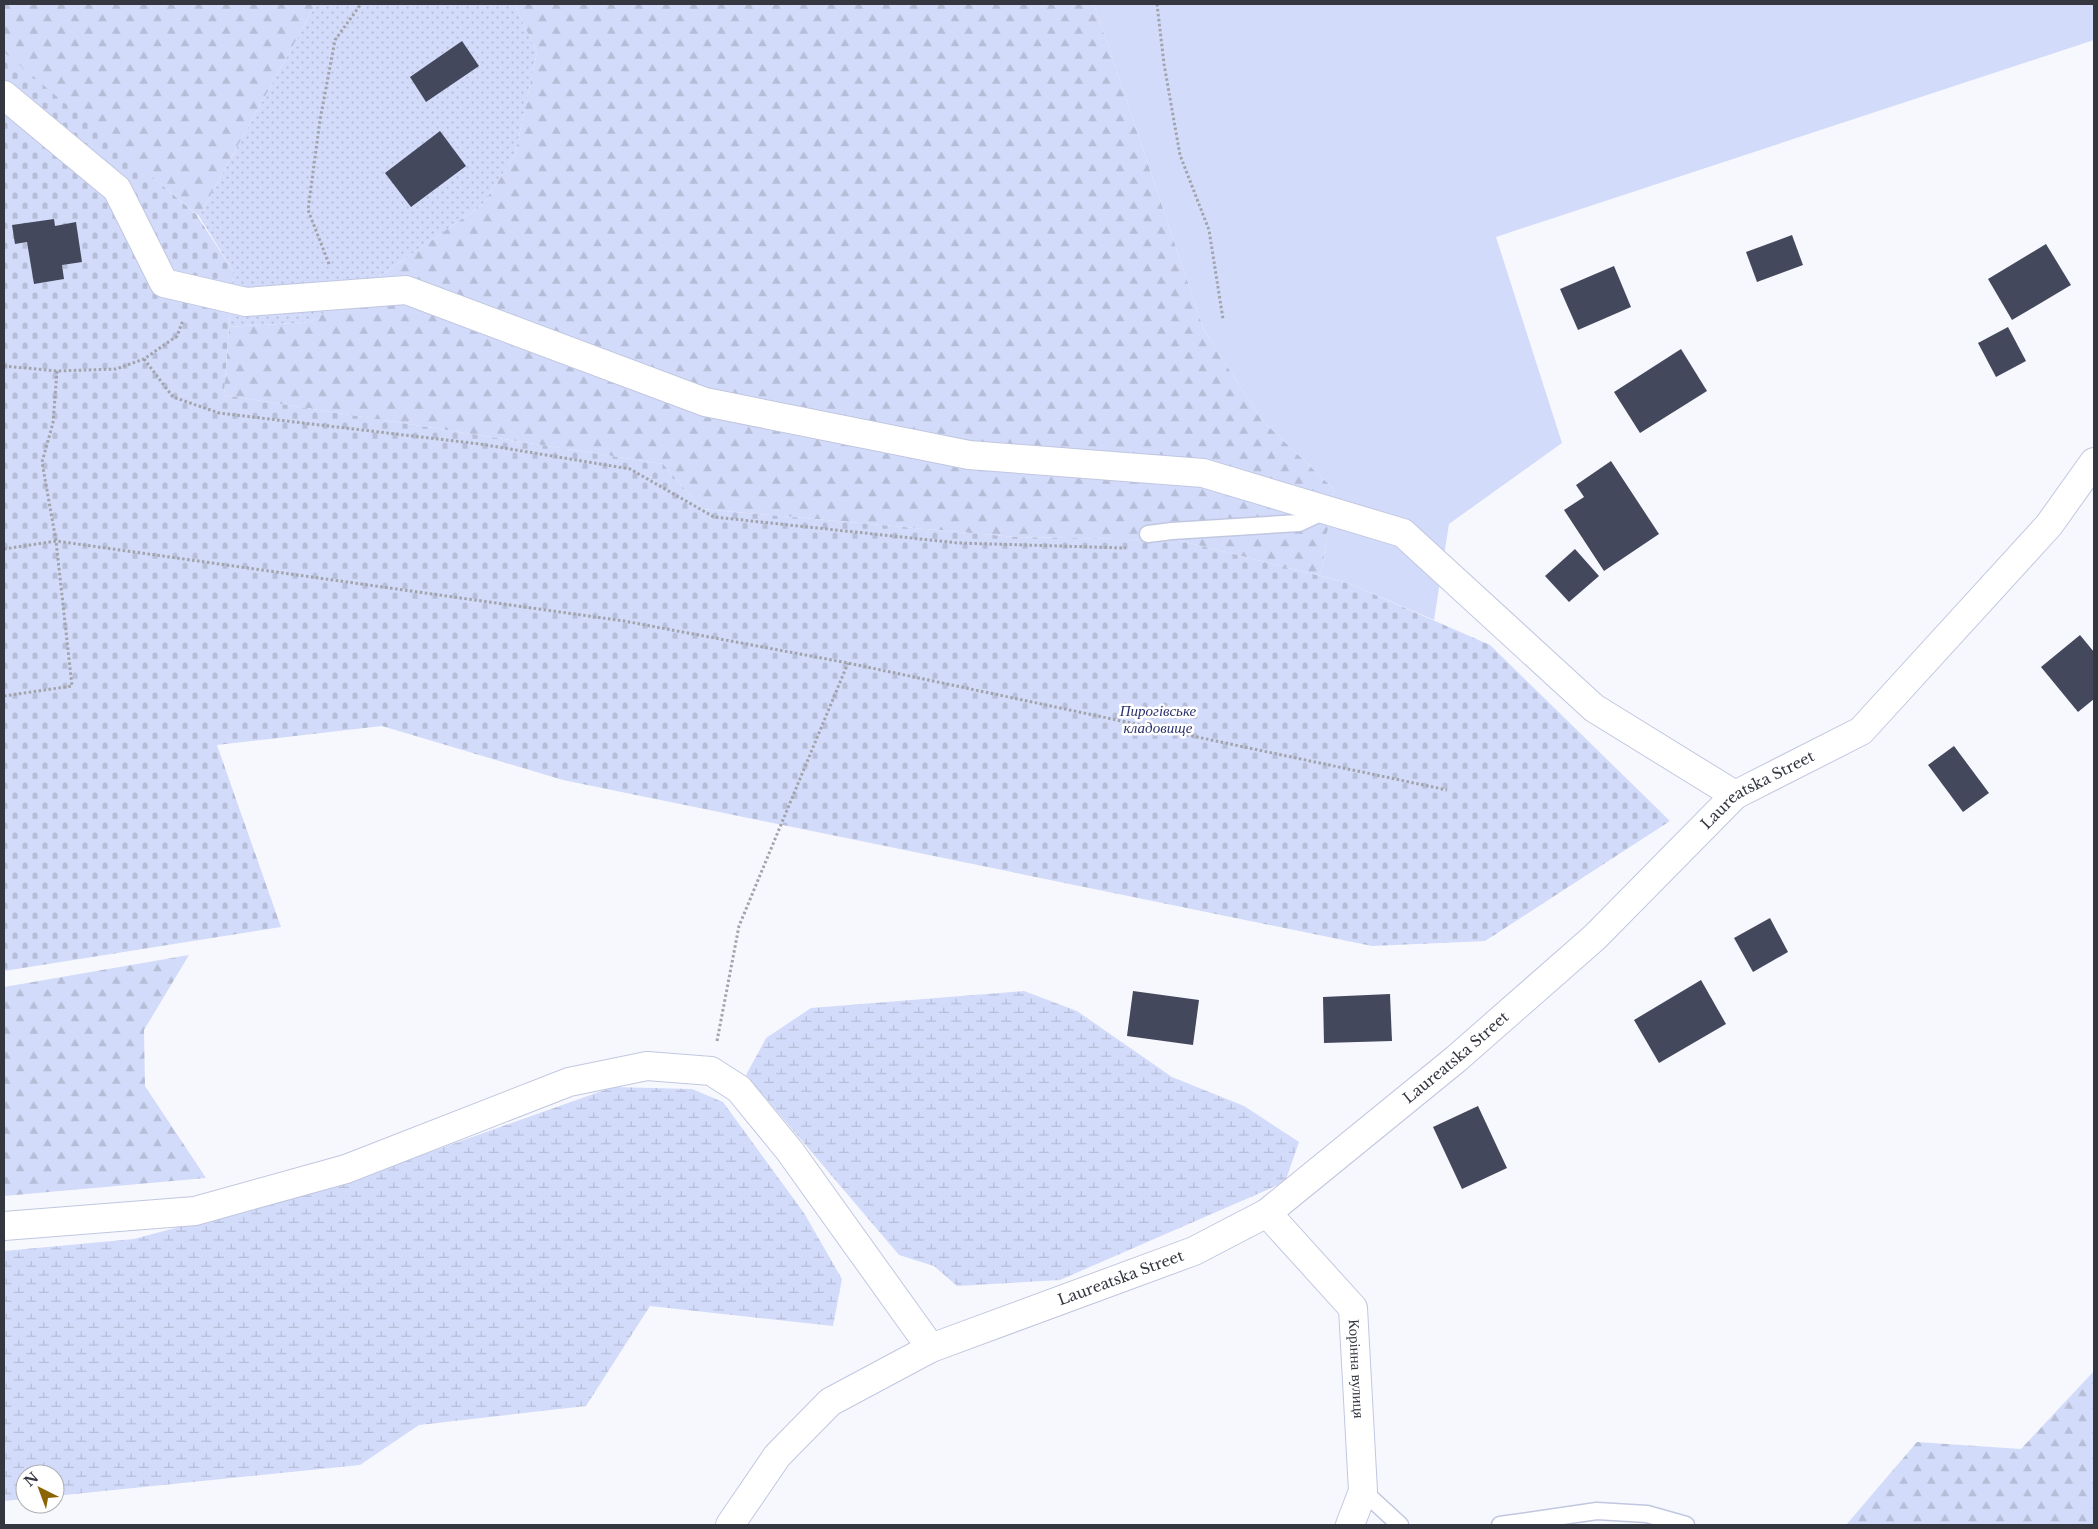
<svg xmlns="http://www.w3.org/2000/svg" width="2098" height="1529" viewBox="0 0 2098 1529" font-family="'Libre Baskerville',serif">
	<defs>
		<pattern id="grass-dots" width="8" height="8" patternUnits="userSpaceOnUse" patternTransform="scale(1.25)"><rect width="8" height="8" fill="#d3dbfa"/><path d="M2 2h.1M6 6h.1" fill="none" stroke="#b6bdd7" stroke-width="1.8" stroke-linecap="round"/></pattern>
		<pattern id="forest-firs" width="22" height="20" patternUnits="userSpaceOnUse" patternTransform="scale(1.25)"><rect width="22" height="20" fill="#d3dbfa"/><path d="M5 1l3.5 6h-7zM16 11l3.5 6h-7z" fill="#b6bdd7"/></pattern>
		<pattern id="wetland-marsh" width="20" height="14" patternUnits="userSpaceOnUse" patternTransform="scale(1.25)"><rect width="20" height="14" fill="#d3dbfa"/><path d="M1 5h8M5 5V1M11 12h8M15 12V8" fill="none" stroke="#b6bdd7"/></pattern>
		<pattern id="cemetery-stones" width="16" height="16" patternUnits="userSpaceOnUse" patternTransform="scale(1.25)"><rect width="16" height="16" fill="#d3dbfa"/><path d="M2 7V4a2 2 0 0 1 4 0v3zM10 15v-3a2 2 0 0 1 4 0v3z" fill="#b6bdd7"/></pattern>
	</defs>
	<rect width="100%" height="100%" fill="#f7f8fd"/>
	<!-- grass -->
	<polygon fill="url(#grass-dots)" points="316,4 514,4 537,52 515,155 483,204 399,263 310,322 229,327 233,271 199,216"/>
	<!-- forest -->
	<g fill="url(#forest-firs)">
		<polygon points="4,4 316,4 199,216 4,55"/>
		<polygon points="514,4 1094,4 1204,330 1261,419 1334,489 1321,576 1178,540 1015,537 702,509 663,464 224,395 229,327 310,322 399,263 483,204 515,155 537,52"/>
		<polygon points="189,955 144,1030 145,1086 206,1178 4,1196 4,987"/>
		<polygon points="2094,1371 2094,1525 1846,1525 1917,1442 2021,1449"/>
	</g>
	<!-- wetland -->
	<g fill="url(#wetland-marsh)">
		<polygon points="1024,991 1077,1011 1172,1077 1244,1106 1299,1142 1285,1182 1060,1280 957,1286 934,1266 899,1255 746,1075 766,1038 811,1008"/>
		<polygon points="613,1087 692,1089 723,1102 804,1213 842,1279 833,1326 650,1306 586,1406 419,1425 360,1465 55,1496 55,1474 25,1474 25,1499 4,1501 4,1251 134,1239 343,1183"/>
	</g>
	<!-- cemetery -->
	<polygon fill="url(#cemetery-stones)" points="4,52 196,214 233,271 224,395 663,464 702,509 1015,537 1178,540 1348,583 1490,645 1670,821 1485,941 1372,946 563,780 382,726 217,745 281,927 4,971"/>
	<!-- garden -->
	<polygon fill="#d3dbfa" points="1094,4 2094,4 2094,40 1496,237 1562,443 1449,524 1434,620 1348,583 1321,576 1334,489 1261,419 1204,330"/>
	<!-- building -->
	<g fill="#43485d">
		<polygon points="462,41 479,66 426,102 410,77"/>
		<polygon points="440,131 466,166 411,207 385,173"/>
		<polygon points="54,219 55,226 76,222 82,262 62,265 64,279 34,284 27,242 15,244 12,225"/>
		<polygon points="1792,235 1803,265 1757,282 1746,252"/>
		<polygon points="2046,244 2071,285 2012,320 1988,279"/>
		<polygon points="1614,266 1631,307 1578,330 1560,289"/>
		<polygon points="2008,327 2026,361 1996,377 1978,343"/>
		<polygon points="1681,349 1707,391 1640,433 1614,392"/>
		<polygon points="1611,461 1659,534 1604,571 1564,510 1584,497 1576,485"/>
		<polygon points="1575,549 1599,576 1569,602 1545,576"/>
		<polygon points="2080,635 2094,652 2094,699 2078,712 2041,667"/>
		<polygon points="1954,746 1989,793 1963,812 1928,765"/>
		<polygon points="1770,918 1788,952 1753,972 1734,938"/>
		<polygon points="1701,980 1726,1024 1659,1063 1634,1020"/>
		<polygon points="1133,991 1199,1000 1193,1045 1127,1036"/>
		<polygon points="1390,994 1392,1041 1324,1043 1323,997"/>
		<polygon points="1478,1106 1507,1168 1462,1189 1433,1127"/>
	</g>
	<g fill="none" stroke-linecap="round" stroke-linejoin="round">
		<!-- lane casing -->
		<g stroke="#c1c7e0" stroke-width="19">
			<g id="lane">
				<polyline points="1148,534 1172,531 1299,523 1327,510"/>
				<polyline points="1363,1491 1400,1525"/>
				<polyline points="1500,1525 1597,1511 1647,1514 1686,1525"/>
			</g>
		</g>
		<!-- street casing -->
		<g stroke="#c1c7e0" stroke-width="30">
			<g id="street">
				<polyline points="4,95 117,189 164,283 246,302 406,290 705,402 969,455 1203,473 1403,533 1594,708 1735,795"/>
				<path id="s1" d="M1267,1213L1353,1308L1363,1491L1350,1525"/>
				<polyline points="4,1226 195,1211 346,1169 569,1082 647,1066 711,1071 739,1089 789,1150 931,1348"/>
				<path id="s2" d="M730,1525L777,1456L830,1402L931,1348L1194,1251L1267,1213L1456,1059L1595,937L1735,795L1861,731L2049,525L2094,462"/>
			</g>
		</g>
		<!-- path -->
		<g stroke="#a2a4ab" stroke-width="3" stroke-dasharray="2.5 2.5" stroke-linecap="butt">
			<polyline points="1157,4 1164,64 1180,155 1209,230 1223,319"/>
			<polyline points="329,264 308,210 320,120 335,40 361,4"/>
			<polyline points="144,359 173,397 219,413 480,444 630,469 714,517 958,543 1126,548"/>
			<polyline points="4,366 57,371 116,369 144,359 177,336 183,320"/>
			<polyline points="4,549 56,541 624,621 848,663 1447,790"/>
			<polyline points="4,696 72,686 56,541 42,462 53,423 57,371"/>
			<polyline points="717,1041 739,926 848,663"/>
		</g>
		<!-- lane -->
		<use href="#lane" stroke="#fff" stroke-width="16"/>
		<!-- street -->
		<use href="#street" stroke="#fff" stroke-width="28"/>
	</g>
	<g text-anchor="middle" stroke-width="5" stroke-linejoin="round" paint-order="stroke">
		<!-- park labels -->
		<g font-size="15" font-style="italic" fill="#2a316d" stroke="#fff">
			<text x="1158" y="716">Пирогівське<tspan x="1158" dy="17">кладовище</tspan></text>
		</g>
		<!-- street labels -->
		<g font-size="15" fill="#343640" stroke="#fff">
			<text dy="5" stroke="none"><textPath href="#s2" startOffset="1286">Laureatska Street</textPath></text>
			<text dy="5" stroke="none"><textPath href="#s2" startOffset="881">Laureatska Street</textPath></text>
			<text dy="5" stroke="none"><textPath href="#s2" startOffset="476">Laureatska Street</textPath></text>
			<text dy="5" stroke="none"><textPath href="#s1" startOffset="189">Корінна вулиця</textPath></text>
		</g>
	</g>
	<!-- border -->
	<rect width="2098" height="1529" fill="none" stroke="#343640" stroke-width="10"/>
	<!-- north arrow -->
	<g transform="translate(40 1489) rotate(318)"><circle r="24" fill="#ffffff" stroke="#aeafb3"/>
	<path d="M0-4L9 19L0 12L-9 19Z" fill="#8c6405"/>
	<text y="-8" font-size="14" font-weight="bold" text-anchor="middle" fill="#343640">N</text>
	</g>
</svg>
